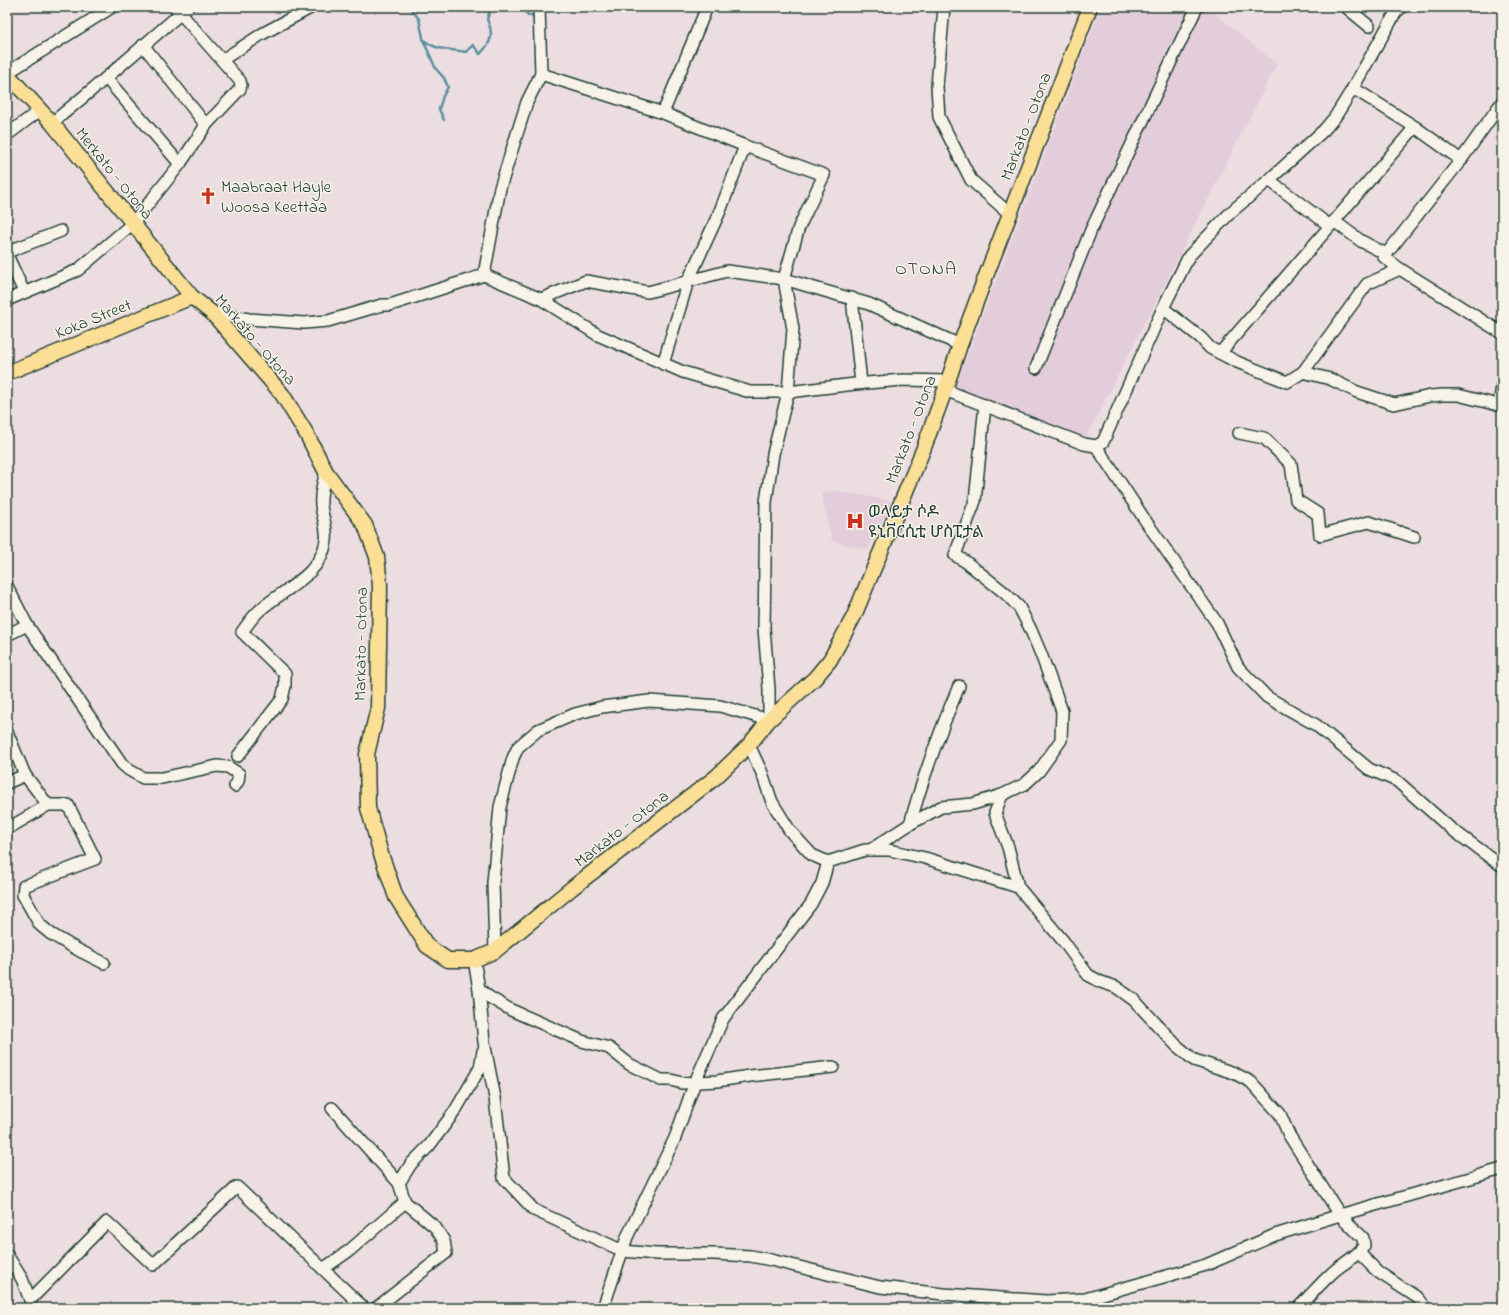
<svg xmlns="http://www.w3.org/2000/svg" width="1509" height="1315" viewBox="0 0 1509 1315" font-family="'Indie Flower','Noto Sans Ethiopic',sans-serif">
	<rect width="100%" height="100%" fill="#ecdde0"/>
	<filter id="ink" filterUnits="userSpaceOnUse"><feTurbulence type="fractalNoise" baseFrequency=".025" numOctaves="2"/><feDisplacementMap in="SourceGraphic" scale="8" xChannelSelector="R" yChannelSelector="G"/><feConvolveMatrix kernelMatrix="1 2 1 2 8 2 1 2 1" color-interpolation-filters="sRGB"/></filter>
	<g filter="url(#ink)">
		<!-- built -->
		<g fill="#e4cddb">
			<polygon points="1101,7 1207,7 1277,64 1086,438 1055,430 954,390"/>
			<polygon points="837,491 892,501 868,550 832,541 821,494 826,492"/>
		</g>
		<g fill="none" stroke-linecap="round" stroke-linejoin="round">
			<!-- stream -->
			<g stroke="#5a8f9d" stroke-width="2.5">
				<polyline points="410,7 419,19 424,42 436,69 444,78 448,87 443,96 439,109 444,120"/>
				<polyline points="520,7 523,8 528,15 535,16"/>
				<polyline points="543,11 548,7"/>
				<path d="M424,40C436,51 451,49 466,52L473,45L478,51L480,54C492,42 494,35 487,19L490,11L497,7"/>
			</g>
			<!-- minor casing -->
			<g stroke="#1f3d34" stroke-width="14">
				<g id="minor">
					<polyline points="944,7 937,86 939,117 971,180 1010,214"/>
					<polyline points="1346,7 1369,26"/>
					<polyline points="143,45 206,125"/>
					<polyline points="222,60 262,34 312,7"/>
					<polyline points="7,73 112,7"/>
					<polyline points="541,74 663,113 745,146 824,175 799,227 784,279 793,329 788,392 855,384 903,380 948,381"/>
					<polyline points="106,78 180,164"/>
					<polyline points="1353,88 1415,127"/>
					<polyline points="663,113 707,7"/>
					<polyline points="52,123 106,78 188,7"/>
					<polyline points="7,135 40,110"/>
					<polyline points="1461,160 1384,257 1400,269 1502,333"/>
					<polyline points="1269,180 1330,226 1415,127 1461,160 1502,102"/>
					<polyline points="1334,221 1361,241 1386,254"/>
					<polyline points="7,252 61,231"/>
					<polyline points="7,255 24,292"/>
					<polyline points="484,275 500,188 527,102 541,74 539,7"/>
					<polyline points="852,298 861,383"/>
					<polyline points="7,300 78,270 133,223 180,164 206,125 240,89 241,85 240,81 175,7"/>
					<polyline points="1163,308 1201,338 1210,348 1237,362 1287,382 1303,372 1330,379 1357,392 1394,404 1430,396 1443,395 1458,395 1502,406"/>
					<polyline points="212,313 249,319 304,323 328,321 382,305 390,305 484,275 541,299 586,281 648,292 727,271 784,279 869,304 960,345"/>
					<polyline points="1220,353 1330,226"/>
					<polyline points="663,364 688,281 720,211 745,146"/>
					<polyline points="1036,368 1091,230 1197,7"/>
					<polyline points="1303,372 1367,284 1400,269"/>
					<polyline points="945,390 1084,444 1096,446 1103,442 1163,308 1189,256 1231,212 1269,180 1324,130 1335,117 1350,93 1396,12 1402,7"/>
					<polyline points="985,405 975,501 955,555 966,562 1005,593 1019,607 1030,628 1041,654 1062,711 1061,740 1039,771 1025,784 1002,795 995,813 1008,847 1018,887"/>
					<polyline points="1499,405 1502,386"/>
					<polyline points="1239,433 1264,438 1291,464 1296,500 1318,514 1320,535 1369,522 1414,537"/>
					<polyline points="1096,446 1147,523 1217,623 1238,667 1267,697 1316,725 1369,769 1397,781 1450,828 1502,866"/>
					<polyline points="7,586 27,625 122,764 129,770 143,778 162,778 217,766 228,767 239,774 238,781 235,786"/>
					<polyline points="7,635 27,625"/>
					<polyline points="7,732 25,775 48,805"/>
					<path d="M749,745L762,773L772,802L790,831L812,855L828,862L865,850H889L925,858L1018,887L1064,942L1088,975L1101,982L1116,987L1134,1000L1176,1045L1194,1060L1234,1073L1251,1082L1280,1114L1289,1135L1340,1215L1363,1238L1364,1246C1356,1258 1341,1264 1331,1274C1319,1285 1309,1297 1298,1308"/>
					<path d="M238,756L282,699L285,686V674L242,632C247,625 253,616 260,610C283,589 320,577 326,541C328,528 322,517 321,505C320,494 323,483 326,472"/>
					<polyline points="7,783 25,775"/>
					<path d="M910,824C923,777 940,731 959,686"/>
					<polyline points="7,829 48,805 68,805 95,859 24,886 23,895 40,925 51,934 80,951 104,963"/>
					<polyline points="870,850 910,824 941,807 973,804 1002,795"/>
					<polyline points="495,951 493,883 500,807 513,758 518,747 538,730 575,714 602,707 649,701 720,706 769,720 769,689 764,628 766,502 773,454 788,392 750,392 683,372 598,335 541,299"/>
					<polyline points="474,960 479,989 484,1042 495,1098 504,1178 534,1210 623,1251 656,1254 714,1254 751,1256 771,1260 880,1287 944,1294 1046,1301 1085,1299 1206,1265 1275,1235 1340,1215 1502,1169"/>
					<polyline points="479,989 489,997 511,1010 582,1041 609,1048 629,1064 661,1080 671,1080 682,1083 717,1081 750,1076 833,1067"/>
					<polyline points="332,1108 399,1183 405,1202 435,1227 444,1241 446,1253 376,1308"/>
					<polyline points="399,1183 411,1164 429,1146 455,1111 480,1068 483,1051"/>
					<polyline points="1359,1253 1378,1272 1418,1298 1426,1308"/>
					<polyline points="7,1255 22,1279 30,1300 107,1222 153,1265 237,1187 323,1269 350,1250 405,1202"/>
					<polyline points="323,1269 364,1308"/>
					<polyline points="603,1308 627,1237 675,1138 695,1082 723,1019 811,904 822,883 828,862"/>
				</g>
			</g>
			<!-- major casing -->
			<g stroke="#1f3d34" stroke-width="17">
				<g id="major">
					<polyline points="7,74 52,123 192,297 212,313 282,394 306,433 326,472 365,525 377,557 380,585 378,708 367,754 368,808 381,854 396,897 427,946 448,960 474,960 495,951 572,888 716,777 749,745 769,720 815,678 830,660 854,616 923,450 945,390 960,345 984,281 1090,7"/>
					<polyline points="7,373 192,297"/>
				</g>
			</g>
			<!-- minor -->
			<use href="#minor" stroke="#f7f3e8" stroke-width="11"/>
			<!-- major -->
			<use href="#major" stroke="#fbdf96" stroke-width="14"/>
		</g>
	</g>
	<!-- icons -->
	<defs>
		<g id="church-bare" transform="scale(1.38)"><path d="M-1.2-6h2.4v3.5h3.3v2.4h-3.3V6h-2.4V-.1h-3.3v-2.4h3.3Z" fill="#c8321e" stroke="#f7f3e8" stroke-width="2.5" paint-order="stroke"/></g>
		<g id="hospital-bare" transform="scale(1.38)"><path d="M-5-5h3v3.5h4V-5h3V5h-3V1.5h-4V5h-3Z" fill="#c8321e" stroke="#f7f3e8" stroke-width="2.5" paint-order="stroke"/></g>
	</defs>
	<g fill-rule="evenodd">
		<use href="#church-bare" x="208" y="196"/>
		<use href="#hospital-bare" x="855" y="521"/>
	</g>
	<g text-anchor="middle" stroke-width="3" stroke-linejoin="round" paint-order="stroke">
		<!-- street labels -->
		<g font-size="17" fill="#1f3d34" stroke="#f7f3e8">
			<text transform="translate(1025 126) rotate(-69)" y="6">Markato - Otona</text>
			<text transform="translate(115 173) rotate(51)" y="6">Merkato - Otona</text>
			<text transform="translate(93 318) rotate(-22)" y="6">Koka Street</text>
			<text transform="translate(256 339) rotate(49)" y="6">Markato - Otona</text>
			<text transform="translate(910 429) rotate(-69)" y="6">Markato - Otona</text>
			<text transform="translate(360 644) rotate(-89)" y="6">Markato - Otona</text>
			<text transform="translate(621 828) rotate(-38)" y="6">Markato - Otona</text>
		</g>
		<!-- poi labels -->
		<g font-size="17" fill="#1f3d34" stroke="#f7f3e8" text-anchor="start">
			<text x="221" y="192">Maabraat Hayle<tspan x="221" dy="20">Woosa Keettaa</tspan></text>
			<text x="868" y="517">ወላይታ ሶዶ<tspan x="868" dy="20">ዩኒቨርሲቲ ሆስፒታል</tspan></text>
		</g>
		<!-- neighbourhood labels -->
		<g font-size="18" letter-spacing="1" fill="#1f3d34" stroke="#f7f3e8">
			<text x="926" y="274">OTONA</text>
		</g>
	</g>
	<!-- margin -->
	<rect width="1509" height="1315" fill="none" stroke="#f7f3e8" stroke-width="24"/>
	<rect x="12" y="12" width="1485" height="1291" fill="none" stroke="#1f3d34" stroke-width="1.5" filter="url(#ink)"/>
</svg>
